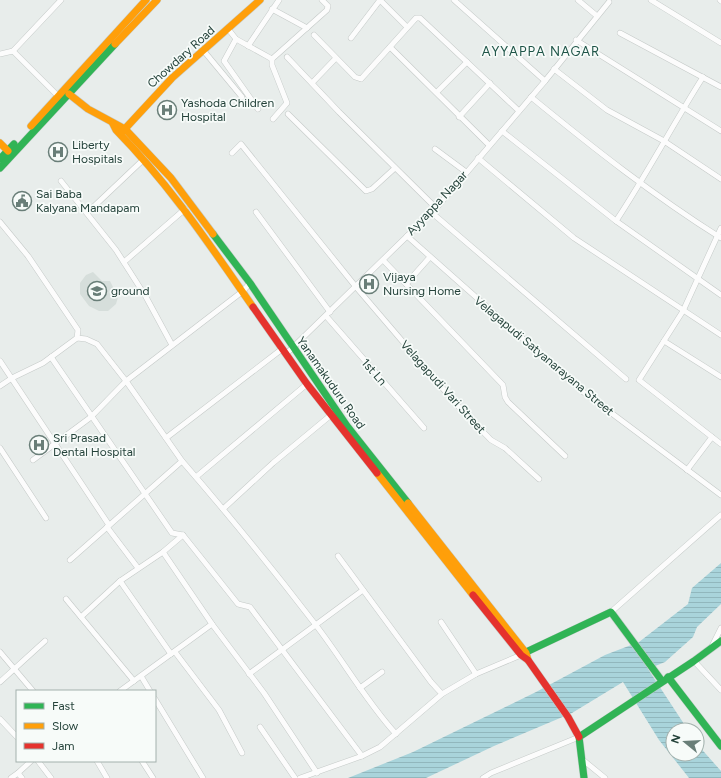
<svg xmlns="http://www.w3.org/2000/svg" width="721" height="778" viewBox="0 0 721 778" font-family="Figtree,sans-serif">
	<defs>
		<pattern id="water-rules" width="6" height="5" patternUnits="userSpaceOnUse"><rect width="6" height="5" fill="#a9d4db"/><path d="M0 2.5h6" fill="none" stroke="#91b7bd"/></pattern>
	</defs>
	<rect width="100%" height="100%" fill="#e8edeb"/>
	<!-- built -->
	<polygon fill="#d6dedb" points="93,272 102,281 110,281 118,297 116,304 108,311 99,311 89,306 80,294 80,283 86,275"/>
	<!-- water -->
	<polygon fill="url(#water-rules)" points="721,563 721,604 697,627 693,637 665,662 648,669 688,730 673,730 673,754 697,754 697,744 721,771 721,778 689,778 659,740 623,682 572,713 494,746 426,778 348,778 413,752 536,692 605,655 639,642 688,604 692,588"/>
	<g fill="none" stroke-linecap="round" stroke-linejoin="round">
		<!-- street casing -->
		<g stroke="#c5cac8" stroke-width="6">
			<g id="street">
				<polyline points="380,0 407,27"/>
				<polyline points="454,0 545,81"/>
				<polyline points="578,0 597,16"/>
				<polyline points="651,0 721,43"/>
				<polyline points="720,0 721,1"/>
				<polyline points="272,9 307,28"/>
				<polyline points="229,30 236,39 272,59"/>
				<polyline points="620,33 721,87"/>
				<polyline points="314,35 355,77 361,79 416,18 420,18 519,111"/>
				<polyline points="351,38 380,0"/>
				<polyline points="236,39 224,61 258,109"/>
				<polyline points="576,40 721,131"/>
				<polyline points="248,46 279,0"/>
				<polyline points="390,47 489,145"/>
				<polyline points="203,50 242,97"/>
				<polyline points="13,51 58,96"/>
				<polyline points="0,54 13,51 61,0"/>
				<polyline points="287,57 339,112 436,208"/>
				<polyline points="554,69 607,110 664,141 721,179"/>
				<polyline points="312,83 336,58"/>
				<polyline points="437,92 467,62"/>
				<path d="M531,97C592,147 654,196 721,238"/>
				<polyline points="288,114 366,191 372,189 395,168"/>
				<polyline points="459,117 490,83"/>
				<polyline points="273,119 287,103 272,65 272,59 327,10 328,6 322,0"/>
				<polyline points="502,131 616,221 721,295"/>
				<polyline points="435,149 466,172"/>
				<polyline points="232,153 241,144 356,287 456,404 491,440 505,448 539,479"/>
				<polyline points="478,158 574,238 721,335"/>
				<polyline points="61,181 116,250 146,297 172,345"/>
				<polyline points="88,212 144,159"/>
				<polyline points="256,212 330,312"/>
				<polyline points="431,212 626,379"/>
				<path d="M616,221C647,174 673,124 703,77"/>
				<polyline points="0,222 28,256 78,330 77,338 43,363 12,378 0,386"/>
				<polyline points="721,228 683,311 639,380 721,444"/>
				<polyline points="407,236 582,391 721,495"/>
				<polyline points="383,260 503,385 505,397 508,402 565,456"/>
				<polyline points="124,262 185,209"/>
				<polyline points="406,284 430,257"/>
				<polyline points="326,316 424,428"/>
				<polyline points="77,338 86,339 97,344 126,381 182,461"/>
				<polyline points="664,341 721,377"/>
				<polyline points="286,354 438,206 545,81 609,2"/>
				<polyline points="51,357 172,533 183,535 238,604 250,607 362,756"/>
				<polyline points="0,361 109,525"/>
				<polyline points="166,438 282,349"/>
				<polyline points="0,448 46,518"/>
				<polyline points="33,460 91,417 126,381 243,291 250,283"/>
				<polyline points="687,470 712,437"/>
				<polyline points="196,477 307,384"/>
				<polyline points="223,509 273,463 331,415"/>
				<polyline points="107,527 138,568"/>
				<polyline points="163,552 183,535"/>
				<path d="M70,560L182,461C228,514 272,568 315,624C343,660 365,700 396,734"/>
				<polyline points="120,581 171,654"/>
				<polyline points="66,599 134,681"/>
				<polyline points="611,612 721,515"/>
				<polyline points="81,617 120,581 163,552 212,624"/>
				<polyline points="441,622 476,674"/>
				<polyline points="712,646 721,628"/>
				<polyline points="0,652 33,691"/>
				<polyline points="175,652 219,710 242,753"/>
				<polyline points="694,661 721,690"/>
				<polyline points="249,674 363,590"/>
				<polyline points="141,676 150,691"/>
				<polyline points="0,682 45,641"/>
				<polyline points="360,688 382,672"/>
				<polyline points="120,691 212,624 264,693 317,773"/>
				<polyline points="442,694 476,674 521,655"/>
				<polyline points="155,699 203,778"/>
				<polyline points="0,719 17,737"/>
				<polyline points="260,727 295,778"/>
				<polyline points="583,760 605,778"/>
				<polyline points="38,761 51,778"/>
				<polyline points="97,761 107,778"/>
				<polyline points="142,761 153,778"/>
				<polyline points="18,773 31,761"/>
				<polyline points="11,778 18,773 22,778"/>
				<polyline points="300,778 362,756 380,747 442,694 431,682 338,556"/>
				<polyline points="483,778 491,773 579,737"/>
			</g>
		</g>
		<!-- fast casing -->
		<g stroke="#c3cbc8" stroke-width="8">
			<g id="fast">
				<polyline points="0,159 14,144"/>
				<polyline points="0,168 115,44"/>
				<polyline points="213,234 250,283 347,426 408,503"/>
				<polyline points="522,654 611,612 662,681"/>
				<polyline points="668,677 721,746"/>
				<polyline points="584,778 579,737 694,661 721,641"/>
			</g>
		</g>
		<!-- slow casing -->
		<g stroke="#c3cbc8" stroke-width="8">
			<g id="slow">
				<polyline points="115,44 157,0"/>
				<polyline points="69,94 88,109 125,129 171,178 213,234"/>
				<path d="M113,124L116,130C170,185 209,244 253,307"/>
				<polyline points="31,126 146,0"/>
				<polyline points="122,132 172,78 260,0"/>
				<polyline points="0,143 8,151"/>
				<polyline points="377,473 473,595"/>
				<polyline points="408,503 526,653 528,660"/>
			</g>
		</g>
		<!-- jam casing -->
		<g stroke="#c3cbc8" stroke-width="8">
			<g id="jam">
				<polyline points="253,307 307,384 377,473"/>
				<polyline points="473,595 521,655 528,660 568,717 579,737"/>
			</g>
		</g>
		<!-- street -->
		<use href="#street" stroke="#fcfcfc" stroke-width="5"/>
		<!-- fast -->
		<use href="#fast" stroke="#30b455" stroke-width="7"/>
		<!-- slow -->
		<use href="#slow" stroke="#ff9f0a" stroke-width="7"/>
		<!-- jam -->
		<use href="#jam" stroke="#e5322d" stroke-width="7"/>
	</g>
	<!-- icons -->
	<defs>
		<g id="hospital-ring" transform="scale(1)"><circle r="9.5" fill="#f7fbf9" stroke="#697e78" stroke-width="1.5"/><path d="M-5-5h3v3.5h4V-5h3V5h-3V1.5h-4V5h-3Z" fill="#697e78"/></g>
		<g id="civic-ring" transform="scale(1)"><circle r="9.5" fill="#f7fbf9" stroke="#697e78" stroke-width="1.5"/><path d="M-.6-6.5H3V-4.5H.6V-3L4-1V1h2V6H-6V1h2V-1L-.6-3ZM-1.2 2.5V6h2.4V2.5Z" fill="#697e78"/></g>
		<g id="school-ring" transform="scale(1)"><circle r="9.5" fill="#f7fbf9" stroke="#697e78" stroke-width="1.5"/><path d="M0-5L7-2L0 1L-7-2ZM-4 1L0 2.5L4 1V4Q0 6-4 4Z" fill="#697e78"/></g>
	</defs>
	<g fill-rule="evenodd">
		<use href="#hospital-ring" x="167" y="110"/>
		<use href="#hospital-ring" x="58" y="152"/>
		<use href="#civic-ring" x="22" y="201"/>
		<use href="#hospital-ring" x="369" y="284"/>
		<use href="#school-ring" x="97" y="291"/>
		<use href="#hospital-ring" x="39" y="445"/>
	</g>
	<g text-anchor="middle" stroke-width="3.5" stroke-linejoin="round" paint-order="stroke">
		<!-- street labels -->
		<g font-size="12" fill="#24423a" stroke="#f7fbf9">
			<text transform="translate(181 57) rotate(-42)" y="4">Chowdary Road</text>
			<text transform="translate(437 203) rotate(-47)" y="4">Ayyappa Nagar</text>
			<text transform="translate(544 356) rotate(40)" y="4">Velagapudi Satyanarayana Street</text>
			<text transform="translate(374 372) rotate(49)" y="4">1st Ln</text>
			<text transform="translate(331 383) rotate(55)" y="4">Yanamakuduru Road</text>
			<text transform="translate(443 387) rotate(48)" y="4">Velagapudi Vari Street</text>
		</g>
		<!-- poi labels -->
		<g font-size="12" fill="#24423a" stroke="#f7fbf9" text-anchor="start">
			<text x="181" y="107">Yashoda Children<tspan x="181" dy="14">Hospital</tspan></text>
			<text x="72" y="149">Liberty<tspan x="72" dy="14">Hospitals</tspan></text>
			<text x="36" y="198">Sai Baba<tspan x="36" dy="14">Kalyana Mandapam</tspan></text>
			<text x="383" y="281">Vijaya<tspan x="383" dy="14">Nursing Home</tspan></text>
			<text x="111" y="295">ground</text>
			<text x="53" y="442">Sri Prasad<tspan x="53" dy="14">Dental Hospital</tspan></text>
		</g>
		<!-- neighbourhood labels -->
		<g font-size="13" letter-spacing="1" fill="#1f5548" stroke="#f7fbf9">
			<text x="541" y="56">AYYAPPA NAGAR</text>
		</g>
	</g>
	<!-- legend -->
	<rect x="16" y="690" width="140" height="72" fill="#f7fbf9" stroke="#a3b1ad"/>
	<rect x="24" y="703" width="20" height="6" fill="#30b455" stroke="#a3b1ad"/>
	<text x="52" y="710" font-size="12" fill="#24423a">Fast</text>
	<rect x="24" y="723" width="20" height="6" fill="#ff9f0a" stroke="#a3b1ad"/>
	<text x="52" y="730" font-size="12" fill="#24423a">Slow</text>
	<rect x="24" y="743" width="20" height="6" fill="#e5322d" stroke="#a3b1ad"/>
	<text x="52" y="750" font-size="12" fill="#24423a">Jam</text>
	<!-- north arrow -->
	<g transform="translate(685 742) rotate(288)"><circle r="19" fill="#f7fbf9" stroke="#a3b1ad"/>
	<path d="M0-3L7 15L0 10L-7 15Z" fill="#697e78"/>
	<text y="-6" font-size="11" font-weight="bold" text-anchor="middle" fill="#24423a">N</text>
	</g>
</svg>
